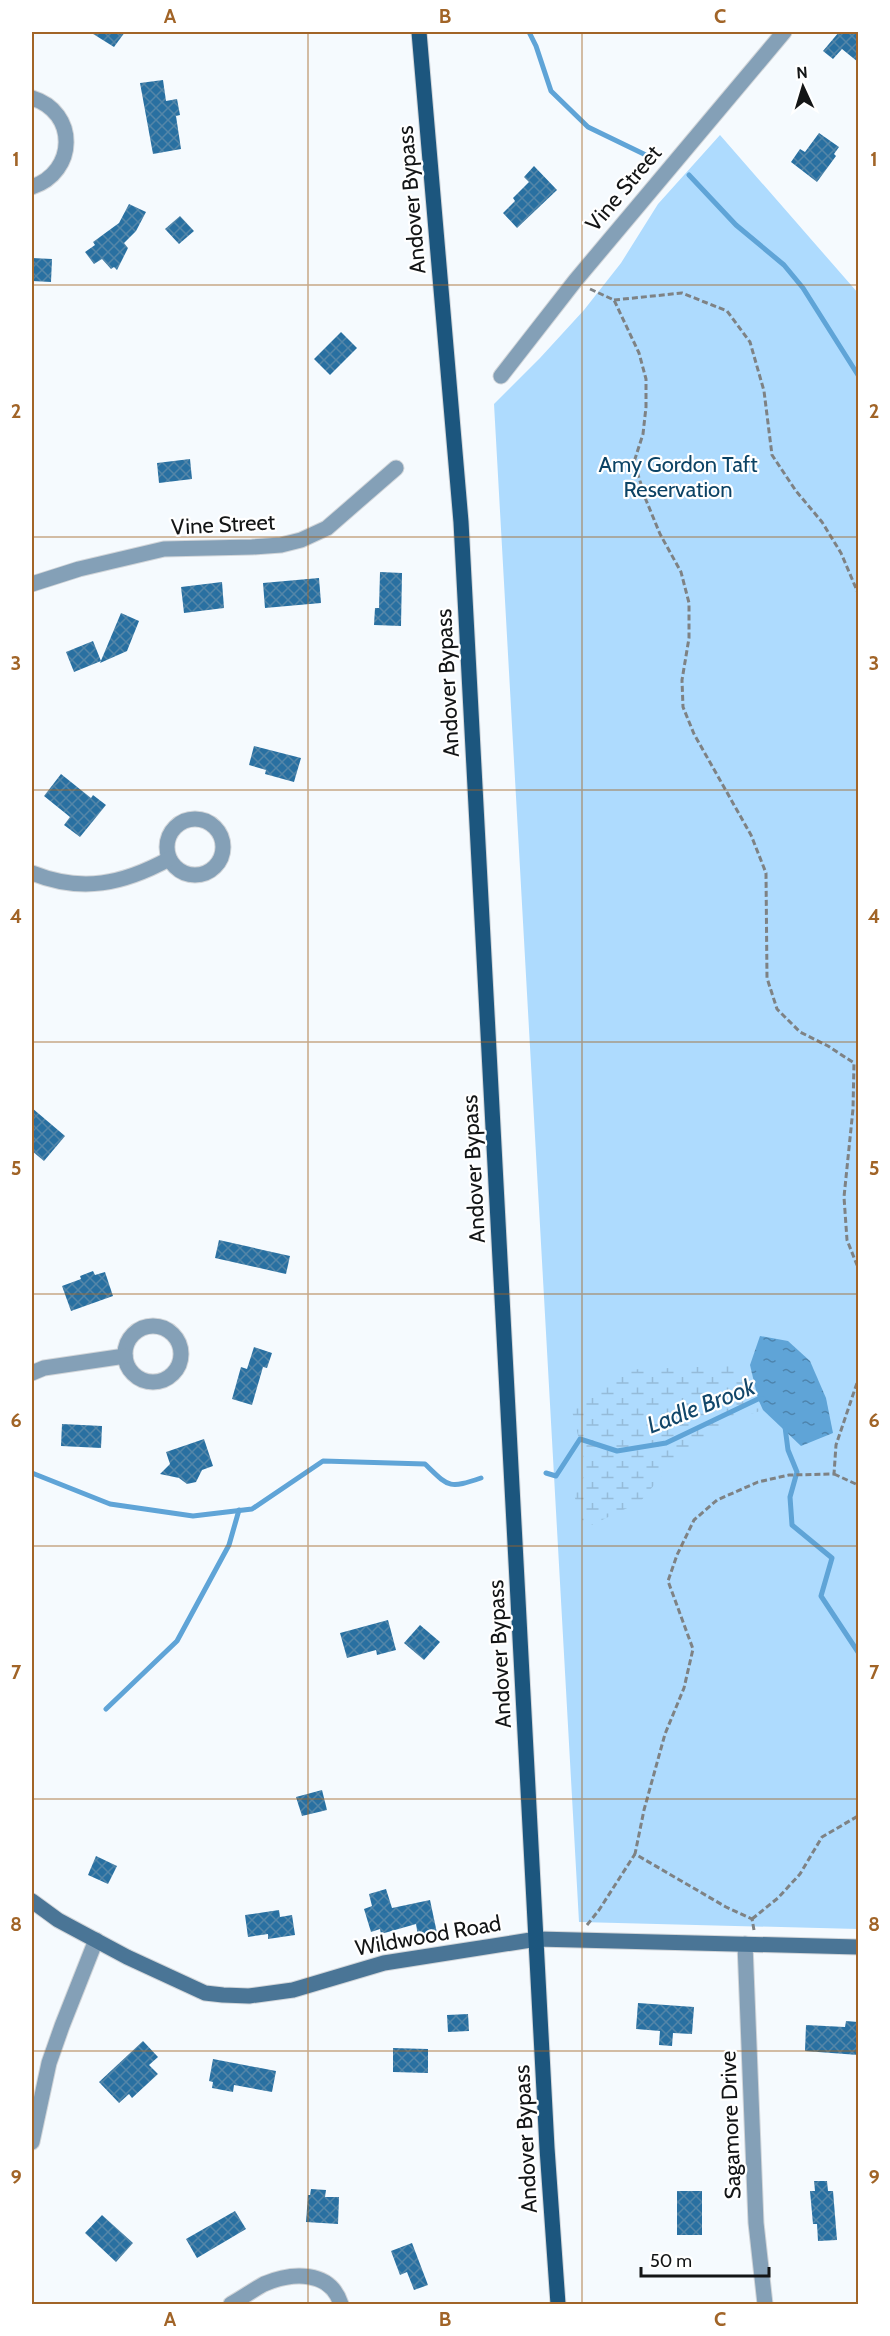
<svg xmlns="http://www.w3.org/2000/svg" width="890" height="2336" viewBox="0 0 890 2336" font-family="Cabin,sans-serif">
	<defs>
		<pattern id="wetland-marsh" width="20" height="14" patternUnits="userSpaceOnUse" patternTransform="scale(1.5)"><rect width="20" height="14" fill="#aedbfe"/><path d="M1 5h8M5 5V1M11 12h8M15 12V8" fill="none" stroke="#95bbd9"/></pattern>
		<pattern id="water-ripples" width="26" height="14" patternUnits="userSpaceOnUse" patternTransform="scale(1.5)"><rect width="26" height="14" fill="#5fa4d7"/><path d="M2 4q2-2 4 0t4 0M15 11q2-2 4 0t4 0" fill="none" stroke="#4d84ad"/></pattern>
		<pattern id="building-cross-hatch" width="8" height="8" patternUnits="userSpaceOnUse" patternTransform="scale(1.5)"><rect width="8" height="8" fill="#2970a1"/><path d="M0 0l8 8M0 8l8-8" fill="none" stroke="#5486a8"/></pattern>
	</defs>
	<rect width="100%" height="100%" fill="#f5fafe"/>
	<!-- green -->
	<polygon fill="#aedbfe" points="720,135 858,293 858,1929 579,1922 494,404 540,358 584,310 621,263 658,204"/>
	<!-- wetland -->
	<polygon fill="url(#wetland-marsh)" points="750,1365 758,1399 763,1410 731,1421 679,1455 640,1502 585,1528 573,1492 587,1472 572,1411 618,1370"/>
	<!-- water -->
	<polygon fill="url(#water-ripples)" points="760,1336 788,1341 810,1361 826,1398 833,1433 801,1446 763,1410 758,1399 750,1365"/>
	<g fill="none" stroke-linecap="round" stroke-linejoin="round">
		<!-- stream -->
		<g stroke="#5fa4d7" stroke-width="5">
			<polyline points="529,32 536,46 551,91 588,127 650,157"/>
			<polyline points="689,175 736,225 784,265 803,288 858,375"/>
			<polyline points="785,1427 788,1450 797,1472 790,1497 792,1525 832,1558 821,1596 858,1652"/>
			<path d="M32,1473L110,1504L193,1516L252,1509L323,1461L425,1464C449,1487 448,1489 481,1478"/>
			<polyline points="546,1473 556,1476 580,1439 617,1451 666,1443 758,1399 763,1399"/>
			<polyline points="106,1709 177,1641 229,1545 239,1510"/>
		</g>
	</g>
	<!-- building -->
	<g fill="url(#building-cross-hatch)">
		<polygon points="90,32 125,32 114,47"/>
		<polygon points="839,32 858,32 858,62 842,49 833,59 823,51"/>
		<polygon points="163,80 166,101 177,99 180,115 176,116 181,149 153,154 140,83"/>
		<polygon points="819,133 839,147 834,154 836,156 817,182 791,162 800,149 805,152"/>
		<polygon points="534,166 557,190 517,228 503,213 515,201 513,198 529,182 524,177"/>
		<polygon points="129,204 146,212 136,231 124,243 128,248 117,270 114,267 111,269 102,259 94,264 85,252 95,245 93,242 119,223"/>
		<polygon points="180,216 194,231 179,244 165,229"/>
		<polygon points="32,258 52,259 51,282 32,281"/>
		<polygon points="341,332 357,348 330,375 314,359"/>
		<polygon points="190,459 192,479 159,483 157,463"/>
		<polygon points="380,572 402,573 401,626 374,625 375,608 379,608"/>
		<polygon points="319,578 321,603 265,608 263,583"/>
		<polygon points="222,582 224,608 184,613 181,587"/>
		<polygon points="121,613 139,621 127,651 100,663"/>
		<polygon points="93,641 101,661 74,672 66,652"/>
		<polygon points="254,746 301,758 294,782 265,774 266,770 249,765"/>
		<polygon points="61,774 91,798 93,795 106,805 80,837 64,825 70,817 44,796"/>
		<polygon points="32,1108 65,1136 44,1161 32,1151"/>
		<polygon points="219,1240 290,1256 286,1274 215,1258"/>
		<polygon points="93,1271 95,1275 105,1272 113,1296 71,1311 62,1286 81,1279 80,1276"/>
		<polygon points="254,1347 272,1353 267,1368 263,1367 252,1405 232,1399 241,1367 247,1369"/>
		<polygon points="62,1424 102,1426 101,1448 61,1446"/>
		<polygon points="204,1439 213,1466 202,1470 196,1482 187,1484 179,1478 160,1474 170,1464 166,1452"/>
		<polygon points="388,1620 396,1650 377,1655 376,1650 347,1658 340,1633"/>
		<polygon points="420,1625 440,1642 424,1660 404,1643"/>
		<polygon points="322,1790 327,1810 302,1816 296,1797"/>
		<polygon points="96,1856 117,1866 108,1884 88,1875"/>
		<polygon points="386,1889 392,1908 430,1900 437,1933 418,1936 416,1924 381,1934 380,1929 371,1932 364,1909 372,1906 369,1894"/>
		<polygon points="279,1910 280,1917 292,1915 295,1935 268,1939 268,1934 248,1937 245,1915"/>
		<polygon points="638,2003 694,2007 692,2034 673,2033 672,2046 659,2045 660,2031 636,2029"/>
		<polygon points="468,2014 469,2031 448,2032 447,2015"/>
		<polygon points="846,2021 858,2022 858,2055 805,2051 806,2025 845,2027"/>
		<polygon points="143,2041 158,2057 149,2065 158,2074 132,2098 129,2094 119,2103 99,2082"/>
		<polygon points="393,2048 428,2049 428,2073 393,2072"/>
		<polygon points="213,2059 276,2071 272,2092 234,2085 233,2092 212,2088 213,2082 209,2081"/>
		<polygon points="814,2181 827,2181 828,2191 833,2191 837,2240 818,2241 817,2224 813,2224 810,2191 815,2191"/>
		<polygon points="311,2189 326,2190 325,2197 339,2197 338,2224 306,2222 308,2195 310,2195"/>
		<rect x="677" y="2191" width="25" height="44"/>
		<polygon points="235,2211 246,2229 197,2258 186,2239"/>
		<polygon points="102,2215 133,2243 116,2262 85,2233"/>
		<polygon points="412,2243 428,2285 414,2290 407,2272 400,2275 391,2251"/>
	</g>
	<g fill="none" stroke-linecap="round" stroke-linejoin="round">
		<!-- street casing -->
		<g stroke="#d1d5d9" stroke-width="17">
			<g id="street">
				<path d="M32,98C78,112 77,172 32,187"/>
				<polyline points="501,376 575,281 784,32"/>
				<polyline points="32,584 79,569 164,549 252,547 281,545 301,540 327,528 396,468"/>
				<circle cx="195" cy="847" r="28"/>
				<path d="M32,873C82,893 123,884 169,859"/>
				<circle cx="153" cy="1354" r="28"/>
				<polyline points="32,1373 44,1368 125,1356"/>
				<polyline points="745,1944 756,2223 765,2304"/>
				<polyline points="32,2142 49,2063 62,2026 96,1940"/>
				<path d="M231,2304C242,2298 253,2290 264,2284C292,2272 330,2270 341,2304"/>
			</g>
		</g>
		<!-- secondary casing -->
		<g stroke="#d1d5d9" stroke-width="17">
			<polyline id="secondary" points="32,1901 58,1920 127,1957 205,1993 223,1995 249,1996 293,1990 384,1963 537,1939 858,1947"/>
		</g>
		<!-- primary casing -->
		<g stroke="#d1d5d9" stroke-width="17">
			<polyline id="primary" points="419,32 461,522 547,2148 558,2304"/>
		</g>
		<!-- path -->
		<g stroke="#7e8284" stroke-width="3" stroke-dasharray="6 3" stroke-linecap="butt">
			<polyline points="590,289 614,300 639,353 646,379 646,407 643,434 634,462 646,500 660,534 681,572 689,603 689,638 682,680 683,707 694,734 751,835 766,873 767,978 777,1009 800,1032 828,1046 854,1063 853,1109 844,1197 847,1240 857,1265 858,1265"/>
			<polyline points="614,300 682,293 727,311 750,342 764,391 772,455 796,491 822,522 841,553 858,593"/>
			<polyline points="834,1474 858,1485"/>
			<polyline points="752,1919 778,1898 800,1874 822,1837 858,1816"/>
			<polyline points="587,1925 599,1910 635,1854"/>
			<polyline points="754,1930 752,1919 726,1907 635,1854 644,1810 665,1734 684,1688 693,1649 668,1581 677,1555 694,1520 717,1500 758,1482 789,1475 834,1474 836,1445 858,1380"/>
		</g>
		<!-- street -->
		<use href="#street" stroke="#84a0b7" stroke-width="15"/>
		<!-- secondary -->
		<use href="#secondary" stroke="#4a7596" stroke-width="15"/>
		<!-- primary -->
		<use href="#primary" stroke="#1c567e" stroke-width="15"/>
	</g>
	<!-- grid -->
	<path fill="none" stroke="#a16427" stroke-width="1.5" stroke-opacity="0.55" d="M308,32V2304M582,32V2304M32,285H858M32,537H858M32,790H858M32,1042H858M32,1294H858M32,1546H858M32,1799H858M32,2051H858"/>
	<g text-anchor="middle" stroke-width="4.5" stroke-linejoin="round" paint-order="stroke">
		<!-- street labels -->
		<g font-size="22" fill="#131516" stroke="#fff">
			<text transform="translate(623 188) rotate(-50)" y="8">Vine Street</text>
			<text transform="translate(411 200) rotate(-95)" y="8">Andover Bypass</text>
			<text transform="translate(223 524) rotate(-3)" y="8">Vine Street</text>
			<text transform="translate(447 683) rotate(-93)" y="8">Andover Bypass</text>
			<text transform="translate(473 1169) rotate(-93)" y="8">Andover Bypass</text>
			<text transform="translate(499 1654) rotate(-93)" y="8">Andover Bypass</text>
			<text transform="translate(428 1935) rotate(-10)" y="8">Wildwood Road</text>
			<text transform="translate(730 2125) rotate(-92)" y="8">Sagamore Drive</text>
			<text transform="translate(525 2139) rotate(-93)" y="8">Andover Bypass</text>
		</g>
		<!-- park labels -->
		<g font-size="22" fill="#0c4365" stroke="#fff">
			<text x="678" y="472">Amy Gordon Taft<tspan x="678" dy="25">Reservation</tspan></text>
		</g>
		<!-- water labels -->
		<g font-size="24" font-style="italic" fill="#12476a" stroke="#fff">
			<text transform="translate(701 1406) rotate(-21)" y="8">Ladle Brook</text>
		</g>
	</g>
	<!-- border -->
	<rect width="890" height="2336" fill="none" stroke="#ffffff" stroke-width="66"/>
	<!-- north arrow -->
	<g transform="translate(803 87) rotate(356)" stroke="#ffffff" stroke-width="4.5" paint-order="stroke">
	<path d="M0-4.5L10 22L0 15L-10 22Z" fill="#131516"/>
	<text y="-9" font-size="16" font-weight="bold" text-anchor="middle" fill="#131516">N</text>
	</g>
	<!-- scale -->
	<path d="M641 2267v9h128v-9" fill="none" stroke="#131516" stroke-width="3"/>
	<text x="650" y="2267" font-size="18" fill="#131516" stroke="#ffffff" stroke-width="4.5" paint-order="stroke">50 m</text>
	<rect x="33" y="33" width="824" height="2270" fill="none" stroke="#a16427" stroke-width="2"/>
	<g font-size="20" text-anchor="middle" font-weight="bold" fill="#a16427">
		<text x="170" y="23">A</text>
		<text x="445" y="23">B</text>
		<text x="720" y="23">C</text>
		<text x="16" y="166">1</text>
		<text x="874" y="166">1</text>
		<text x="16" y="418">2</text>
		<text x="874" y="418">2</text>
		<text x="16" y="670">3</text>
		<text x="874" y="670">3</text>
		<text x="16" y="923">4</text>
		<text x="874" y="923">4</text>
		<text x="16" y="1175">5</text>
		<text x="874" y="1175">5</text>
		<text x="16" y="1427">6</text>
		<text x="874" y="1427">6</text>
		<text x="16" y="1679">7</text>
		<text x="874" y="1679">7</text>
		<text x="16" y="1931">8</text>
		<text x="874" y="1931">8</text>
		<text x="16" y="2184">9</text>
		<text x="874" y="2184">9</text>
		<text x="170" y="2326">A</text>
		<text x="445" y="2326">B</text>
		<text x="720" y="2326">C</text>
	</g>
</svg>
